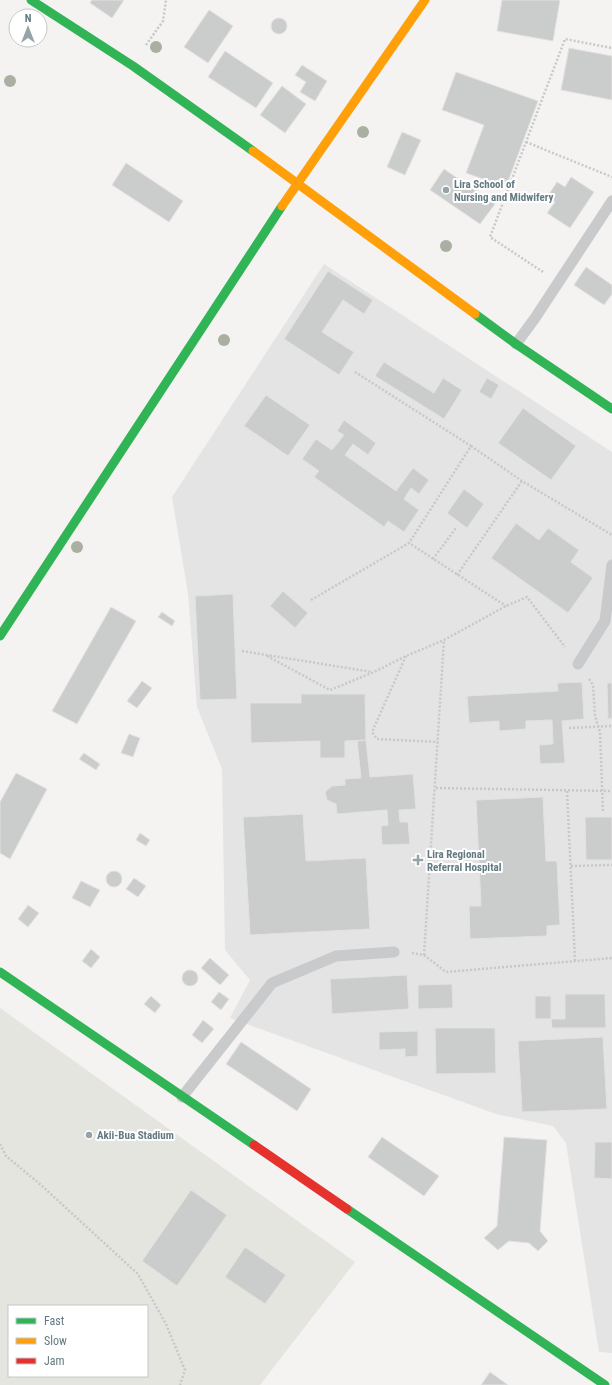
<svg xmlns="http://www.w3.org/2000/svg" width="612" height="1385" viewBox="0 0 612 1385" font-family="'Roboto Condensed',sans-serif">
	<rect width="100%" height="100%" fill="#f4f3f1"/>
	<!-- built -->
	<polygon fill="#e4e4e4" points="324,264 612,452 612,1353 599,1352 566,1143 553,1126 496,1114 230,1018 250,980 225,950 222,769 197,707 188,594 172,497"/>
	<!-- green -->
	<path fill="#e3e5de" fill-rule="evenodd" d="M0,1008L355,1262L260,1385H0ZM9,1306H147V1376H9Z"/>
	<!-- building -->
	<g fill="#cbcdcd" stroke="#e3e2e1">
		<polygon points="92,0 124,0 112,18 90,3"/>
		<polygon points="502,0 560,0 553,41 497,31"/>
		<polygon points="209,10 233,26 208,63 184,47"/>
		<circle cx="279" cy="26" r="8"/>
		<polygon points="569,48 612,56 612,100 561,90"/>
		<polygon points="225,51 273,83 256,108 208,77"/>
		<polygon points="302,65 327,81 315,101 300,92 306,82 295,75"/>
		<polygon points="456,72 538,101 506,187 466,173 484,125 442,110"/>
		<polygon points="282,86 306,104 285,133 260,115"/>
		<polygon points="402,132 421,140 405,175 387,167"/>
		<polygon points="126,163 183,201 169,222 112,185"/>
		<polygon points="444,169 495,204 480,224 430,190"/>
		<polygon points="571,177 594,192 570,228 547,213 555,202 547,197 557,182 565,187"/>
		<polygon points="586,267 612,285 612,294 604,305 574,285"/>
		<polygon points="328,271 373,300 364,314 343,300 322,332 354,352 339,375 284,339"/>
		<polygon points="384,362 434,393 443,378 462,390 444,419 375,376"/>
		<polygon points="487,378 499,385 491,399 479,392"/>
		<polygon points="266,395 310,425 288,456 244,426"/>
		<polygon points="523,408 576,446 551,480 498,443"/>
		<polygon points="344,420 376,443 368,455 353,444 345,455 396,491 413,468 429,480 419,494 411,488 404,499 419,510 404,532 388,521 384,527 314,477 319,471 302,459 316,439 332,450 344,435 337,431"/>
		<polygon points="464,489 484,504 467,528 447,513"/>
		<polygon points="516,523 539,540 548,528 579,550 571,562 593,578 568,613 491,558"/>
		<polygon points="283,591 308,613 295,628 270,606"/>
		<polygon points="233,594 237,699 200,700 195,596"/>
		<polygon points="111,607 136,621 77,724 52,711"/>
		<polygon points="162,612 175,621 172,626 158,617"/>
		<polygon points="142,681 152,688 137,708 127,701"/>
		<polygon points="582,682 584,719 562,721 565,763 540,764 539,745 553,744 552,720 526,721 526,729 499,731 499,721 469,723 467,696 558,691 557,683"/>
		<polygon points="607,683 612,683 612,718 608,719"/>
		<polygon points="301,694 365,694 366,740 345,741 345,758 320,758 320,741 251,743 250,703 301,703"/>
		<polygon points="129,734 140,738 133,757 121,753"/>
		<polygon points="366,740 370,777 413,774 416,809 399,810 400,822 408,822 410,844 382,845 381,826 388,825 387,810 337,814 336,804 327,800 325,792 332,786 345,785 345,779 361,778 357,741"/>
		<polygon points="84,753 100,764 96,770 79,759"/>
		<polygon points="16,773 47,789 10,859 0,853 0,802"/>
		<polygon points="543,797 546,861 557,861 560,925 547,926 547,936 470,939 469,906 481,906 476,800"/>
		<polygon points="303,814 306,861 366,858 370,929 250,935 243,817"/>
		<polygon points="585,817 612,817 612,860 586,860"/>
		<polygon points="140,833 150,840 146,846 136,840"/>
		<circle cx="114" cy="879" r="8"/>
		<polygon points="134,878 146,886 138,897 126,889"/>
		<polygon points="81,881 100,890 90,907 72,898"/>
		<polygon points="28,905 39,913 28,927 18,919"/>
		<polygon points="91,949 100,957 91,968 82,961"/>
		<polygon points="210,958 229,975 220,985 201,968"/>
		<circle cx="190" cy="978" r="8"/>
		<polygon points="407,975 409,1009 332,1014 330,979"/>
		<polygon points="452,984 453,1008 418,1009 418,985"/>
		<polygon points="219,992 229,999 221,1010 211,1002"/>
		<polygon points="565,994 605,994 606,1028 552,1028 551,1019 565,1019"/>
		<polygon points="151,996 161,1005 155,1013 144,1004"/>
		<rect x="535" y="996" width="16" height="23"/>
		<polygon points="203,1020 214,1029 202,1043 192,1035"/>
		<polygon points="435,1028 495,1028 496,1073 436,1074"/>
		<polygon points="418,1031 418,1056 405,1057 405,1049 379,1050 379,1032"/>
		<polygon points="603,1037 607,1109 522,1112 518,1041"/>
		<polygon points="241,1042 311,1089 297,1111 226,1064"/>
		<polygon points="382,1137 439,1176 424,1196 368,1157"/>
		<polygon points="504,1137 547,1140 540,1231 548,1241 538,1251 529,1243 509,1241 498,1250 484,1238 497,1226"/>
		<polygon points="595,1142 612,1142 612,1179 594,1178"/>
		<polygon points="191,1190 227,1215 177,1286 142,1261"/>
		<polygon points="245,1247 286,1275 265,1304 225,1277"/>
		<polygon points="490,1372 508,1385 481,1385"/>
	</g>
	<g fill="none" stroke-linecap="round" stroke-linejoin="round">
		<!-- path -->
		<g stroke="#c7c8c8" stroke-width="2.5" stroke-dasharray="2 2" stroke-linecap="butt">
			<polyline points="146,45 163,21 166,0"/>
			<polyline points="526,142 612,177"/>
			<polyline points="543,272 490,237 565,39 612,48"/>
			<polyline points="355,372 471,446 409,543"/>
			<polyline points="471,446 522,481 612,535"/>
			<polyline points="433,559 456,528"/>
			<polyline points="457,575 522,481"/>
			<polyline points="311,600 409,543 506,606"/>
			<polyline points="242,651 372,672"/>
			<polyline points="267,656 330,690 374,672 406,656 444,640 506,606 527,597 565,647"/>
			<polyline points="406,656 372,732 377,739 438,742"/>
			<polyline points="589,679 593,685 595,716 600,732 603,812"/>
			<polyline points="569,728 612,726"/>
			<polyline points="436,788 612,791"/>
			<polyline points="567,791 575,961"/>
			<polyline points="571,866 612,865"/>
			<polyline points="412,953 424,955 444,640"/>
			<polyline points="424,955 446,972 612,958"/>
			<polyline points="0,1144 6,1156 41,1185 138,1274 166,1324 185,1370 180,1385"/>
		</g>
		<!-- lane -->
		<g stroke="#c9cacb" stroke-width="11">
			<polyline points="516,344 535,318 612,201"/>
			<polyline points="578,664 605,621 612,565"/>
			<polyline points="182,1097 272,983 336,956 394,952"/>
		</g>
		<!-- fast -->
		<g stroke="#30b455" stroke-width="9">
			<polyline points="31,0 133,66 253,151"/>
			<polyline points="475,314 516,344 612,409"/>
			<polyline points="0,636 282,206"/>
			<polyline points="0,972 254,1145"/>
			<polyline points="347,1209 605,1385"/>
		</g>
		<!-- slow -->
		<g stroke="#ff9f0a" stroke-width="9">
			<polyline points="253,151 475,314"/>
			<polyline points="282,206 425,0"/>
		</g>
		<!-- jam -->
		<polyline stroke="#e5322d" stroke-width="9" points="254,1145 347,1209"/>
	</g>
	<!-- trees -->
	<g fill="#a9b0a2">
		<circle cx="156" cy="47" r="6"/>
		<circle cx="10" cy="81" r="6"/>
		<circle cx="363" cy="132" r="6"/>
		<circle cx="446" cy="246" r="6"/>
		<circle cx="224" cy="340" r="6"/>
		<circle cx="77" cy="547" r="6"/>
	</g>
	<!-- markers -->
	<g fill="#96a4a9" stroke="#fff" stroke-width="1.5">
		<circle cx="446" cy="190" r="4"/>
		<path d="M416 854h4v4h4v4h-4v4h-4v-4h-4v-4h4z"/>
		<circle cx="89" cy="1135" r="4"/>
	</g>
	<g text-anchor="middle" stroke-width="4" stroke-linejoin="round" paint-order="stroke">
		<!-- poi labels -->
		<g font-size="11" font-weight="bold" fill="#637a82" stroke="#fff" text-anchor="start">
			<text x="454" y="188">Lira School of<tspan x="454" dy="13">Nursing and Midwifery</tspan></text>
			<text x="427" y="858">Lira Regional<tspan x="427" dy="13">Referral Hospital</tspan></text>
			<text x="97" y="1139">Akii-Bua Stadium</text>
		</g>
	</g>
	<!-- legend -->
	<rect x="8" y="1305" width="140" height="72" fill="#ffffff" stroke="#c1cacd"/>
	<rect x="16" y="1318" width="20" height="6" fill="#30b455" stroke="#c1cacd"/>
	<text x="44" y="1325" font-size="12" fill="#637a82">Fast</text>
	<rect x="16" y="1338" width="20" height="6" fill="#ff9f0a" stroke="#c1cacd"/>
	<text x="44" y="1345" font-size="12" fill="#637a82">Slow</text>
	<rect x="16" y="1358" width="20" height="6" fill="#e5322d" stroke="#c1cacd"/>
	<text x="44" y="1365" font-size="12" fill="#637a82">Jam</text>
	<!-- north arrow -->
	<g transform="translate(28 28)"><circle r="19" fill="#ffffff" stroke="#c1cacd"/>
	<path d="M0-3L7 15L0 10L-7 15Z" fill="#96a4a9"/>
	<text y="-6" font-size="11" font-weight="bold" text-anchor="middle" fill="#637a82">N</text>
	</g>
</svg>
